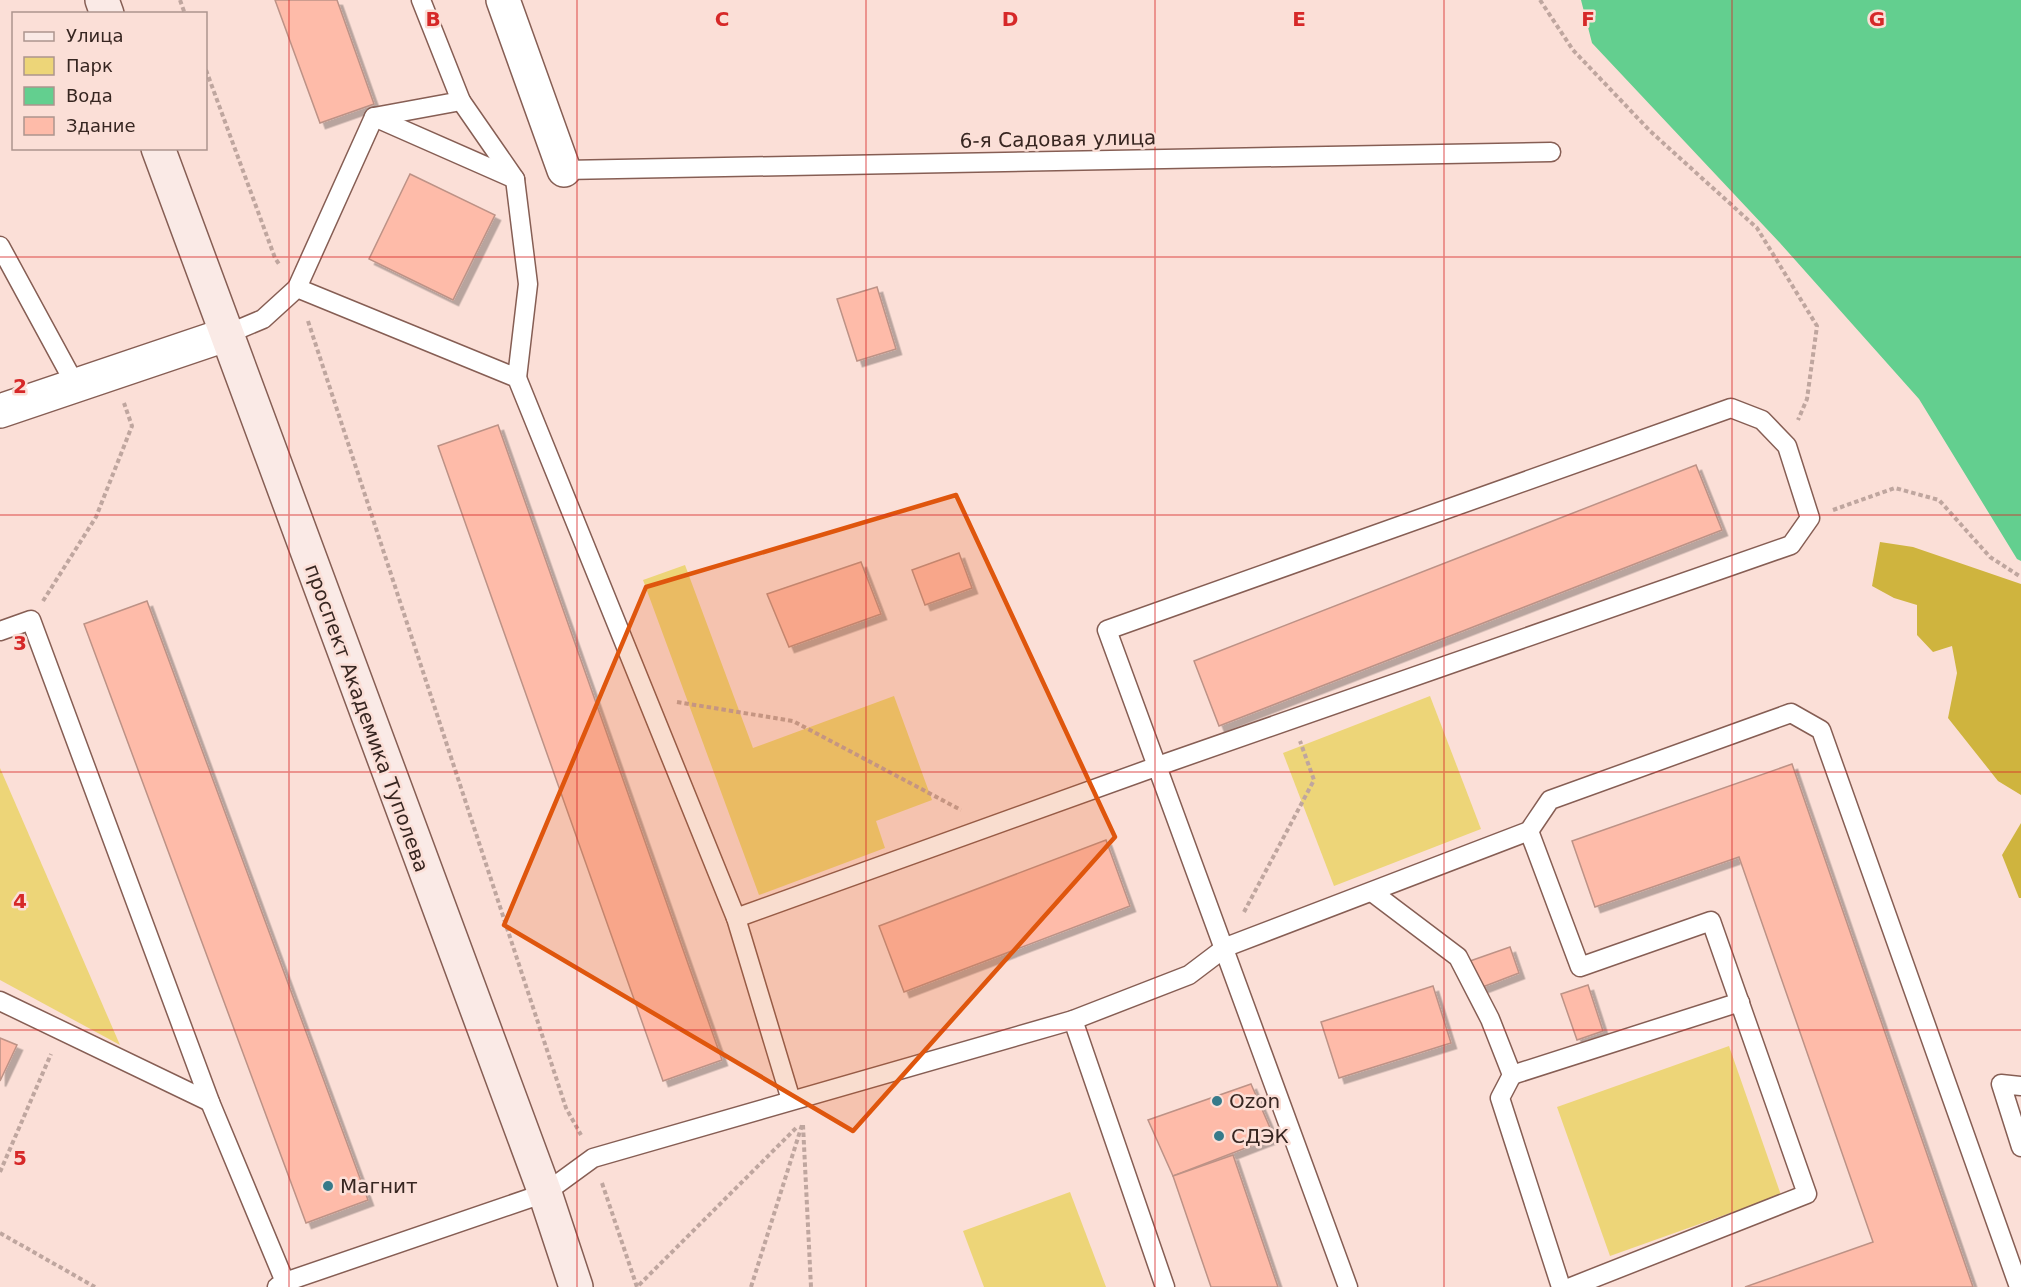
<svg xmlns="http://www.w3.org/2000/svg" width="2021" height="1287" viewBox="0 0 2021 1287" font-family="'DejaVu Sans',sans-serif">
	<defs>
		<filter id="shadow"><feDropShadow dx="5.5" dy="5.5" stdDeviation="0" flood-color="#0004"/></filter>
	</defs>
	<rect width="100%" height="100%" fill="#fbdfd7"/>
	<!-- green -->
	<g fill="#edd578">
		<polygon points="685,565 753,748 894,696 932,800 876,821 885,848 759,895 643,580"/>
		<polygon points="1430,696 1481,829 1334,886 1283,753"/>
		<polygon points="0,768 120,1045 0,980"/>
		<polygon points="1729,1046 1781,1195 1610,1256 1557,1107"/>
		<polygon points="1070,1192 1106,1287 984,1287 963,1231"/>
	</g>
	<!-- forest -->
	<g fill="#cfb43e">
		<polygon points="1880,542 1913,547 2021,584 2021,795 1998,781 1948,718 1957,673 1952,646 1933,652 1917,635 1917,605 1894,598 1872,586"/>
		<polygon points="2021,823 2021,898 2019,898 2002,855"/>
	</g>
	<!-- water -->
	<polygon fill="#63cf8f" points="1581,0 2021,0 2021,561 2017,559 1919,399 1780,243 1592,43"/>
	<!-- building -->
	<g fill="#febba9" stroke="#bd9286" stroke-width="1.5" filter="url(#shadow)">
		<polygon points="275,0 337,0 374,104 320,123"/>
		<polygon points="410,174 495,215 453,300 369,259"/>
		<polygon points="877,287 896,349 857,361 837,299"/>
		<polygon points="498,425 722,1060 663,1081 438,446"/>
		<polygon points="1696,465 1722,530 1219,726 1194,661"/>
		<polygon points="959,553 972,588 925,605 912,570"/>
		<polygon points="861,562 881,614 789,647 767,594"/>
		<polygon points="147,601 368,1200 306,1223 84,624"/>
		<polygon points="1792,764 1973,1287 1745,1287 1873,1242 1739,857 1595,907 1572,841"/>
		<polygon points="1106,840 1130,906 904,992 879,926"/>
		<polygon points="1510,947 1519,973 1480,988 1470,961"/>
		<polygon points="1588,985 1603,1031 1577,1040 1561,994"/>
		<polygon points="1433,986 1451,1043 1339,1078 1321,1022"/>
		<polygon points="0,1038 17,1045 0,1081"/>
		<polygon points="1251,1084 1274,1137 1173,1176 1148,1120"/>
		<polygon points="1233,1155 1278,1287 1211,1287 1173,1176"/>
	</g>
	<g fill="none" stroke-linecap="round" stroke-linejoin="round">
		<!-- service casing -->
		<g stroke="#865e54" stroke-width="21">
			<g id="service">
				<polyline points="461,101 515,179 528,284 517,378"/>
				<polyline points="374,117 515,179"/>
				<polyline points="564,170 1551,152"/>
				<polyline points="0,246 75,384"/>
				<polyline points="297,288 374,117 461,101 421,0"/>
				<polyline points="225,335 263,319 297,288 517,378 736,918 791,1100"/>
				<polyline points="0,631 31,620 210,1102 285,1282"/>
				<polyline points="1529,831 1580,967 1711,921 1807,1194 1571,1287"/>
				<polyline points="1372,892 1458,957 1490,1019 1512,1075 1500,1098 1561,1287"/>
				<path d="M736,918L1158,766L1791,545L1810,518L1787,446L1762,420L1731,408L1107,630C1189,848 1269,1067 1348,1287"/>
				<polyline points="0,1001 210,1102"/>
				<polyline points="1073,1020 1165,1287"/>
				<polyline points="1512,1075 1740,1002"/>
				<polyline points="2021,1086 2001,1084 2021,1147"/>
				<polyline points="277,1287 285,1282 545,1193 593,1158 1073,1020 1189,975 1226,947 1529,831 1550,800 1791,713 1821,730 2019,1287"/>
			</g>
		</g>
		<!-- minor casing -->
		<g stroke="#865e54" stroke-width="36">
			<g id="minor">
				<polyline points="503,0 564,170"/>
				<polyline points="0,411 225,335"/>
			</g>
		</g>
		<!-- secondary casing -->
		<g stroke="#865e54" stroke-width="36">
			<g id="secondary">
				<polyline points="102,0 107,14"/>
				<polyline points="158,148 545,1193 576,1287"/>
			</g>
		</g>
		<!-- path -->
		<g stroke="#bfa69f" stroke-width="4" stroke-dasharray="4.5 3" stroke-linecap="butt">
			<polyline points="180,0 185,14"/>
			<polyline points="1540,0 1573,50 1650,131 1757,228 1817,326 1807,399 1798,420"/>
			<polyline points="206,70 275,258 279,264"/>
			<polyline points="308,321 566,1108 581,1135"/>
			<polyline points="1833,510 1895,488 1939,500 1990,557 2021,577"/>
			<polyline points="43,601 96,517 132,426 124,403"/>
			<polyline points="677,702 793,721 961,810"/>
			<polyline points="1244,912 1314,780 1300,741"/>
			<polyline points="803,1125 811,1287"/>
			<polyline points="0,1172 51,1054"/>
			<polyline points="602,1183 637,1287 796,1128"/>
			<polyline points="0,1233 95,1287"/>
			<polyline points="751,1287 802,1125"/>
		</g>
		<!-- service -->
		<use href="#service" stroke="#fff" stroke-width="18"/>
		<!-- minor -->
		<use href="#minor" stroke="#fff" stroke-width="33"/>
		<!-- secondary -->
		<use href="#secondary" stroke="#faeae6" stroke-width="33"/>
	</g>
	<!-- marked area -->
	<path fill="#df560d" fill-opacity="0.2" stroke="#df560d" stroke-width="4.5" stroke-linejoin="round" d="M956,495L1115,837L853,1131L504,925L646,587Z"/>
	<!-- grid -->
	<path fill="none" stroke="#d62828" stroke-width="1.5" stroke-opacity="0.55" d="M289,0V1287M577,0V1287M866,0V1287M1155,0V1287M1444,0V1287M1732,0V1287M0,257H2021M0,515H2021M0,772H2021M0,1030H2021"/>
	<!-- markers -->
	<g fill="#377a8a" stroke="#fbdfd7" stroke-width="2">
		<circle cx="1217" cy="1101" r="6"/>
		<circle cx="1219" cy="1136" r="6"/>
		<circle cx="328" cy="1186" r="6"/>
	</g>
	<g text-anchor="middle" stroke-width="5" stroke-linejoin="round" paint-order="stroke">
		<!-- street labels -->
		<g font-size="20" fill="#372621" stroke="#fbdfd7">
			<text transform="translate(1058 139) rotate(-1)" y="7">6-я Садовая улица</text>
			<text transform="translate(367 718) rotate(70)" y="7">проспект Академика Туполева</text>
		</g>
		<!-- poi labels -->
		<g font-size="20" fill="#372621" stroke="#fbdfd7" text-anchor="start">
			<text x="1229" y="1108">Ozon</text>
			<text x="1231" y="1143">СДЭК</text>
			<text x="340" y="1193">Магнит</text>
		</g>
	</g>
	<g font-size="20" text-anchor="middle" font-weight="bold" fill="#d62828" stroke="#fbdfd7" stroke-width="5" stroke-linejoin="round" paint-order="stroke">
		<text x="433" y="26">B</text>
		<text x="722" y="26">C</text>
		<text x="1010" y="26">D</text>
		<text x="1299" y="26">E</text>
		<text x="1588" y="26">F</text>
		<text x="1877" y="26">G</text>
		<text x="20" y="393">2</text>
		<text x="20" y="650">3</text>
		<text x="20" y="908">4</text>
		<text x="20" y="1165">5</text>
	</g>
	<!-- legend -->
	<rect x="12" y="12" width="195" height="138" fill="#fbdfd7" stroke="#ad958e" stroke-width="1.5"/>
	<rect x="24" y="32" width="30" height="9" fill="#faeae6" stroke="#ad958e" stroke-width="1.5"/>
	<text x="66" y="42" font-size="18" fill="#372621">Улица</text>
	<rect x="24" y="57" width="30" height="18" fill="#edd578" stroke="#ad958e" stroke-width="1.5"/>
	<text x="66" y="72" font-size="18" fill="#372621">Парк</text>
	<rect x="24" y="87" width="30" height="18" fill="#63cf8f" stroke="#ad958e" stroke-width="1.5"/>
	<text x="66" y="102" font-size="18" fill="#372621">Вода</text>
	<rect x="24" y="117" width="30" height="18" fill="#febba9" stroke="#ad958e" stroke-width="1.5"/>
	<text x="66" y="132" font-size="18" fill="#372621">Здание</text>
</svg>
